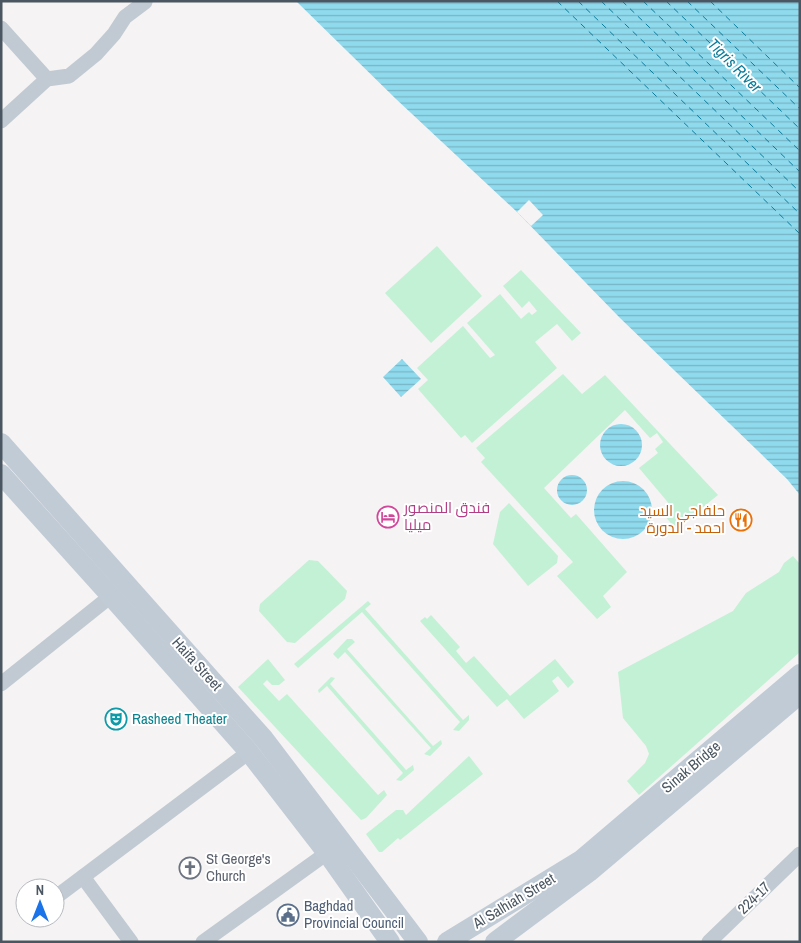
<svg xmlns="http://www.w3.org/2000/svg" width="801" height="943" viewBox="0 0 801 943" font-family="'Archivo Narrow',Cairo,sans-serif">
	<defs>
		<pattern id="water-rules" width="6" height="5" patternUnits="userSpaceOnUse" patternTransform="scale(1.25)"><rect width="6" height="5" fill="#90daee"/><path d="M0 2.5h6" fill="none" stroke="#78b4c4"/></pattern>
	</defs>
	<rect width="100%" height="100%" fill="#f5f3f3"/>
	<!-- grass -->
	<g fill="#c3f1d5">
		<polygon points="437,246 482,296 431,343 385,293"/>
		<polygon points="521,270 581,333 572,341 557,324 535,342 557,368 472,443 465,435 461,438 418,389 428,380 417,368 463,326 490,358 495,355 467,323 500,294 521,319 529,312 532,315 537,311 529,301 522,308 503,286"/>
		<polygon points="563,374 582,394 605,375 718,495 676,529 663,514 671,506 639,468 658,453 655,449 663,442 657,433 650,438 625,410 544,488 571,518 576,514 627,572 603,596 611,607 597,619 557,576 573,562 481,462 485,458 476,448"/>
		<polygon points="509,503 558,556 557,563 528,586 493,544 500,512"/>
		<polygon points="793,556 800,564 800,652 639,795 627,781 645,763 649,754 646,746 623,718 618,672 733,611 746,593 779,572 784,563"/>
		<polygon points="309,560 318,561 347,591 345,599 295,643 287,642 259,611 260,604"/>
		<polygon points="368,601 371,604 365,609 463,720 469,715 469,720 459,731 453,730 460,722 362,612 298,668 294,664"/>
		<polygon points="431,615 460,647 456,651 466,663 474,656 510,696 555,659 574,682 568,688 558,676 552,681 559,691 524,719 507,699 497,707 420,621 425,617 427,619"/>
		<polygon points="347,639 352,639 355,642 347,649 433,746 441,740 442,744 430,756 424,754 431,748 345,652 338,659 333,654"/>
		<polygon points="268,659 285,680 279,685 272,685 267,680 263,684 279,701 287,694 378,795 384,790 387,795 366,818 361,820 238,687"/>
		<polygon points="331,677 335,678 330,684 406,770 413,765 414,770 401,781 396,780 403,773 327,686 319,693 318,690"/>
		<polygon points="469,756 483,774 400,840 398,838 382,852 379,852 366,834 396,810 403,810 406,815"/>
	</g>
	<!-- water -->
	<g fill="url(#water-rules)">
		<polygon points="296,1 800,1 800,495 787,479 620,318 517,212 396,99"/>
		<polygon points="402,359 421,379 401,397 383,377"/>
		<circle cx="621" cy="445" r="21"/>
		<circle cx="572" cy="490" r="15"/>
		<circle cx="623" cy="510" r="29"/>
	</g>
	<!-- pier -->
	<polygon fill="#f5f3f3" points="529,200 543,215 531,226 517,212"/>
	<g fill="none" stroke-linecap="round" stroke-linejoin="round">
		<!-- ferry -->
		<g stroke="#0c7c9b" stroke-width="1" stroke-dasharray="6 5" stroke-linecap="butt">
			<polyline points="557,1 800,234"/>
			<polyline points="578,1 800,214"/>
			<polyline points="601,1 800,192"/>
			<polyline points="622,1 800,172"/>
			<polyline points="643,1 800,151"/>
			<polyline points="666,1 800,129"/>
			<polyline points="687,1 800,109"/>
			<polyline points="710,1 800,88"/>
		</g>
		<!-- minor -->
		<g stroke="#c1cad2" stroke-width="15">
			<polyline points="1,28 47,79"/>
			<polyline points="1,121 47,79 69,76 96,54 114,34 125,17 145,2"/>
			<polyline points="1,684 111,596"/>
			<polyline points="83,877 131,942"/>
			<polyline points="60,894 249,752"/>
			<polyline points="203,942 327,853"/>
			<polyline points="709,942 800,854"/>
		</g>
		<!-- secondary -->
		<g stroke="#c1cbd6" stroke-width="20">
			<polyline points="1,443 264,739 418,942"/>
			<polyline points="1,474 111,596 249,752 327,853 390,942"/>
			<polyline points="447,942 581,860 800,674"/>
			<polyline points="495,942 589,872 800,694"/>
		</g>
	</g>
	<!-- icons -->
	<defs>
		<g id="hotel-ring" transform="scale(1.125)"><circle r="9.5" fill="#fff" stroke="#d1479c" stroke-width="1.5"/><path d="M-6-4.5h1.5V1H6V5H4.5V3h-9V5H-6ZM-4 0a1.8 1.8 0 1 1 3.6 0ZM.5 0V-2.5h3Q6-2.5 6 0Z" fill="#d1479c"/></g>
		<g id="restaurant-ring" transform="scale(1.125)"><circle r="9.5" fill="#fff" stroke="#e8710a" stroke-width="1.5"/><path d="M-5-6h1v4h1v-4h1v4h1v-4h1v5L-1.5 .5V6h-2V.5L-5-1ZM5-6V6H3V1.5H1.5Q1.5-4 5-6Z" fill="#e8710a"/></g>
		<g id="theatre-ring" transform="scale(1.125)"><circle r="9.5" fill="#fff" stroke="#0f9aa8" stroke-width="1.5"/><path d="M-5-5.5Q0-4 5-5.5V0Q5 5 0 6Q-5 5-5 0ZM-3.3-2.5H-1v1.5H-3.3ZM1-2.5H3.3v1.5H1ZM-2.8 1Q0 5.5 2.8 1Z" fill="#0f9aa8"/></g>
		<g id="church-ring" transform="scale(1.125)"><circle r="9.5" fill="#fff" stroke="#6b7280" stroke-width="1.5"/><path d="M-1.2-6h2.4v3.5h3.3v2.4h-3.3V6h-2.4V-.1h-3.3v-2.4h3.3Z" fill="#6b7280"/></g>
		<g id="civic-ring" transform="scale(1.125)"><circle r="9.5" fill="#fff" stroke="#5c6f8a" stroke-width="1.5"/><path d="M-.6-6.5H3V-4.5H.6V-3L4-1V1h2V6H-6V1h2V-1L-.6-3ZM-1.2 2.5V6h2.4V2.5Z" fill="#5c6f8a"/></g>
	</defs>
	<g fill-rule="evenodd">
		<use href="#hotel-ring" x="388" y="517"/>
		<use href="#restaurant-ring" x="741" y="520"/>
		<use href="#theatre-ring" x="116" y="719"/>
		<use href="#church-ring" x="190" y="868"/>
		<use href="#civic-ring" x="288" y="915"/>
	</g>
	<g text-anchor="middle" stroke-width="4" stroke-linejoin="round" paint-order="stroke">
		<!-- hotel labels -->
		<g font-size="15" fill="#b23c85" stroke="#fff" text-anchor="start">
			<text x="404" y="513">فندق المنصور<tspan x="404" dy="17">ميليا</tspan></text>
		</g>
		<!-- food labels -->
		<g font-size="15" fill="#c56008" stroke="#fff" text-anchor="end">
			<text x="725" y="516">حلفاجي السيد<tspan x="725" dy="17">احمد - الدورة</tspan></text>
		</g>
		<!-- street labels -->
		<g font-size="15" fill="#4a5661" stroke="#fff">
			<text transform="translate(197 664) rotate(48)" y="5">Haifa Street</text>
			<text transform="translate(691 767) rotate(-40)" y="5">Sinak Bridge</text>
			<text transform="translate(754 898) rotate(-44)" y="5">224-17</text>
			<text transform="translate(514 901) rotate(-31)" y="5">Al Salhiah Street</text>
		</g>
		<!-- culture labels -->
		<g font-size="15" fill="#0d838f" stroke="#fff" text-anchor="start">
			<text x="132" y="724">Rasheed Theater</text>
		</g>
		<!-- worship labels -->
		<g font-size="15" fill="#5b616d" stroke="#fff" text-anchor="start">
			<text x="206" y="864">St George's<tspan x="206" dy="17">Church</tspan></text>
		</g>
		<!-- service labels -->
		<g font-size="15" fill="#4e5e75" stroke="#fff" text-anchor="start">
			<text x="304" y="911">Baghdad<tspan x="304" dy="17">Provincial Council</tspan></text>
		</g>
		<!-- water labels -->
		<g font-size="16" font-style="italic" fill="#0c7c9b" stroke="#fff">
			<text transform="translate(735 65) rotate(45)" y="6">Tigris River</text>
		</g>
	</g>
	<!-- border -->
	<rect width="801" height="943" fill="none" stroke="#4a5661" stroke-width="5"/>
	<!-- north arrow -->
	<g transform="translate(40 903)"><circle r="24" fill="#ffffff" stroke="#b7bbc0"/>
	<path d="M0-4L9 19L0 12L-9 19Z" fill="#1a73e8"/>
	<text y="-8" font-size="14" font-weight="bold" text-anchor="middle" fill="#4a5661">N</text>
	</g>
</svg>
